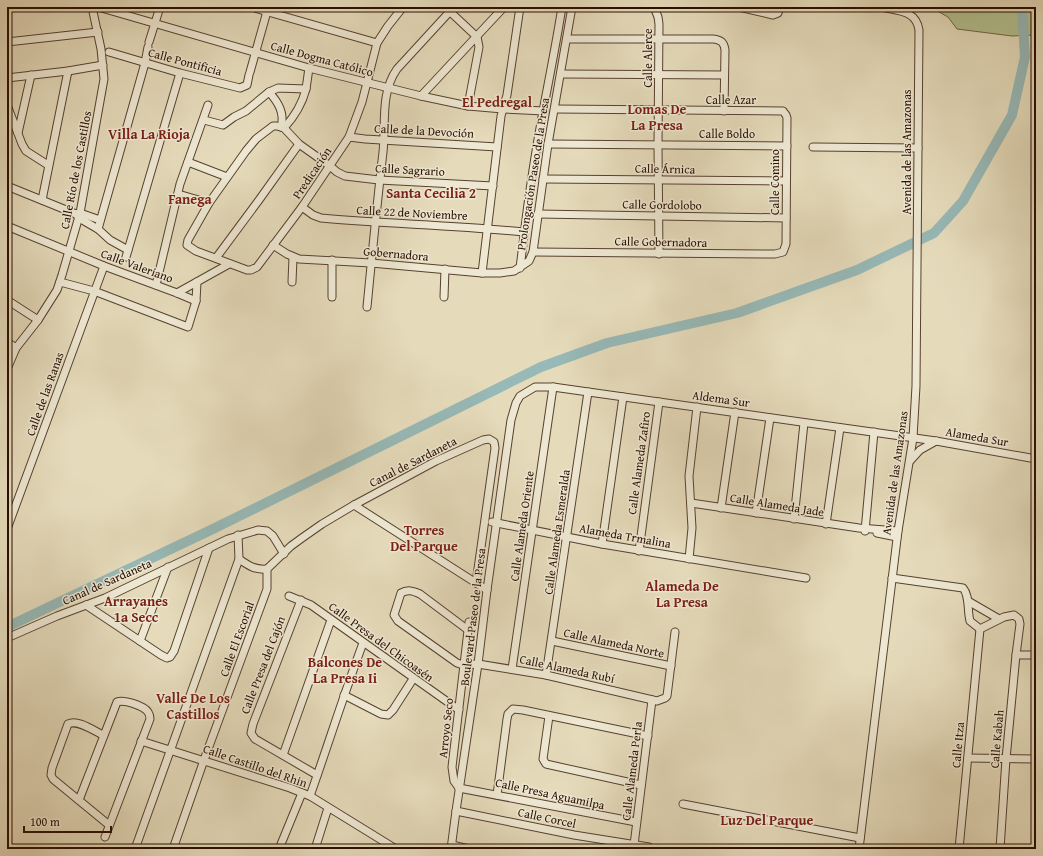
<svg xmlns="http://www.w3.org/2000/svg" width="1043" height="856" viewBox="0 0 1043 856" font-family="'Gentium Book Plus',serif">
	<rect width="100%" height="100%" fill="#e5dbbb"/>
	<filter id="stains"><feTurbulence type="fractalNoise" baseFrequency=".005" numOctaves="4"/><feColorMatrix values="0 0 0 0 .2 0 0 0 0 .09 0 0 0 0 .02 0 0 0 .5 -.17"/></filter>
	<radialGradient id="worn" r=".72"><stop offset=".6" stop-color="#630" stop-opacity="0"/><stop offset="1" stop-color="#630" stop-opacity=".3"/></radialGradient>
	<!-- green -->
	<polygon fill="#b4c090" stroke="#6e6748" points="922,7 1036,7 1036,35 1012,36 957,29 948,17 932,8 925,10"/>
	<g fill="none" stroke-linecap="round" stroke-linejoin="round">
		<!-- river -->
		<polyline stroke="#97b9b7" stroke-width="10" points="7,627 215,528 541,367 607,343 737,313 857,270 934,233 963,201 1012,115 1025,57 1022,7"/>
		<!-- minor casing -->
		<g stroke="#57412f" stroke-width="9">
			<g id="minor">
				<polyline points="98,7 309,68 421,96 468,106 503,109 544,111"/>
				<polyline points="251,7 377,43"/>
				<polyline points="403,7 388,26 377,43 362,102 349,137 302,207 257,267 251,270 247,270 196,251 187,245 188,240 209,203 246,151 256,139 273,126 277,126 284,128 299,144 330,166 337,172 345,176 379,180 493,186"/>
				<polyline points="445,7 477,37 479,47 468,106"/>
				<polyline points="654,7 658,17 659,24 658,145 659,254"/>
				<polyline points="739,7 773,15 778,13 780,7"/>
				<path d="M567,39H713C721,40 724,42 725,50L724,111"/>
				<polyline points="7,42 98,32"/>
				<polyline points="149,42 160,7"/>
				<polyline points="109,52 180,73 240,88 247,85 249,75"/>
				<polyline points="250,72 268,8"/>
				<polyline points="561,74 724,75"/>
				<polyline points="7,78 68,71 103,65"/>
				<path d="M269,92C278,102 285,113 281,127"/>
				<polyline points="421,96 504,7"/>
				<polyline points="7,105 22,144 26,151 48,165"/>
				<polyline points="204,120 223,125 234,117 246,111 269,92 278,88 306,89 309,68"/>
				<path d="M284,128C295,116 302,105 306,89"/>
				<polyline points="18,133 31,75"/>
				<polyline points="349,137 365,139 497,147"/>
				<polyline points="548,144 787,146"/>
				<polyline points="813,147 918,148"/>
				<polyline points="188,162 227,177"/>
				<polyline points="543,179 786,181"/>
				<polyline points="7,186 76,214 79,218 98,229 110,240 128,250"/>
				<polyline points="178,194 209,203"/>
				<polyline points="42,200 68,71"/>
				<path d="M302,207L313,215L321,218C388,224 456,225 524,232"/>
				<polyline points="76,214 80,213 100,220"/>
				<polyline points="538,214 786,218"/>
				<polyline points="7,226 104,266 177,293 196,301"/>
				<polyline points="98,229 145,63 148,47"/>
				<polyline points="273,245 287,254 299,259 371,263 482,273 500,273 514,271 529,261 533,252 548,144 572,7"/>
				<polyline points="533,252 775,254 783,252 786,244 787,118 786,115 783,111 555,109"/>
				<polyline points="126,257 180,73"/>
				<polyline points="216,258 259,200 299,144"/>
				<path d="M520,268C524,237 527,207 532,177C540,120 553,64 562,7"/>
				<polyline points="482,273 501,116 507,95 520,7"/>
				<polyline points="60,282 94,291 188,327 196,301 197,282"/>
				<polyline points="292,282 293,257"/>
				<polyline points="156,285 180,184 208,105"/>
				<polyline points="177,293 229,264"/>
				<polyline points="332,297 332,260"/>
				<polyline points="444,297 445,269"/>
				<polyline points="7,300 38,320"/>
				<path d="M367,307C372,255 377,204 383,152C386,124 380,93 397,69L454,7"/>
				<polyline points="7,342 16,348"/>
				<polyline points="7,369 16,348 38,320 57,290 62,275 80,213 104,79 101,49 92,7"/>
				<polyline points="910,461 920,450 936,441"/>
				<polyline points="691,503 859,528 898,531"/>
				<polyline points="354,505 487,590"/>
				<polyline points="721,508 735,412"/>
				<polyline points="756,513 770,418"/>
				<polyline points="794,519 804,423"/>
				<polyline points="492,522 602,544 806,578"/>
				<polyline points="826,524 840,428"/>
				<polyline points="7,529 104,266"/>
				<polyline points="865,531 874,432"/>
				<polyline points="877,533 897,537"/>
				<path d="M238,535L239,559C249,566 255,570 267,569"/>
				<polyline points="602,544 623,397"/>
				<polyline points="639,551 659,402"/>
				<polyline points="689,559 692,528 689,476 697,407"/>
				<path d="M892,578L963,588C970,596 967,610 970,621L980,629"/>
				<polyline points="289,596 311,605 459,710"/>
				<polyline points="301,600 253,724 251,733 255,739 317,775"/>
				<polyline points="968,601 999,619"/>
				<polyline points="86,605 161,655 167,658 170,657 174,651 209,548"/>
				<path d="M468,630L420,594C413,591 408,589 401,593L394,615L398,621L457,663L463,665L478,664L546,675L657,701L665,698L667,696L675,632"/>
				<polyline points="7,638 57,616 105,598 228,539 258,530 267,531 273,536 284,554"/>
				<polyline points="140,641 168,567"/>
				<polyline points="552,641 671,666"/>
				<polyline points="1016,655 1036,655"/>
				<polyline points="512,669 553,387"/>
				<polyline points="546,675 588,392"/>
				<polyline points="344,695 381,714 388,715 393,710 413,679"/>
				<polyline points="549,716 543,759 546,764 641,785"/>
				<path d="M103,735C94,731 78,719 68,724L52,768L51,775L53,779L109,825"/>
				<polyline points="141,741 290,788 310,796 396,849"/>
				<polyline points="283,755 331,620"/>
				<polyline points="968,758 1036,759"/>
				<polyline points="459,788 636,822"/>
				<polyline points="459,788 454,781 452,767 469,622"/>
				<polyline points="497,795 507,719 508,714 513,709 523,710 648,736"/>
				<path d="M310,796C328,745 344,694 363,643"/>
				<path d="M79,800L117,702C124,699 144,706 148,712C150,715 150,716 150,719L105,837"/>
				<polyline points="683,804 860,838"/>
				<polyline points="456,811 574,835 649,847"/>
				<polyline points="452,845 469,849"/>
				<polyline points="634,845 652,700"/>
				<polyline points="135,849 239,559"/>
				<polyline points="173,849 204,760 267,589 267,569 291,546 302,538 322,524 354,505 436,461 483,440 489,439 494,442 495,448 476,583"/>
				<polyline points="279,849 302,793"/>
				<polyline points="315,849 328,808"/>
				<polyline points="451,849 456,811 478,664 487,590 511,420 516,403 520,396 535,387 553,387 936,441 1036,459"/>
				<path d="M859,849L898,531L913,438L916,386L919,30C916,10 898,11 881,7"/>
				<polyline points="959,849 980,629 1004,617 1014,615 1019,619 1020,624 1016,655 1006,759 1000,849"/>
			</g>
		</g>
		<!-- minor -->
		<use href="#minor" stroke="#eee8d3" stroke-width="7"/>
	</g>
	<g text-anchor="middle" stroke-width="3" stroke-linejoin="round" paint-order="stroke">
		<!-- street labels -->
		<g font-size="12" fill="#280e00" stroke="#eee8d3">
			<text transform="translate(648 58) rotate(-90)" y="4">Calle Alerce</text>
			<text transform="translate(322 59) rotate(15)" y="4">Calle Dogma Católico</text>
			<text transform="translate(185 62) rotate(15)" y="4">Calle Pontificia</text>
			<text x="731" y="104">Calle Azar</text>
			<text transform="translate(424 131) rotate(3)" y="4">Calle de la Devoción</text>
			<text x="727" y="138">Calle Boldo</text>
			<text transform="translate(907 152) rotate(-90)" y="4">Avenida de las Amazonas</text>
			<text transform="translate(665 169) rotate(1)" y="4">Calle Árnica</text>
			<text transform="translate(76 170) rotate(-79)" y="4">Calle Río de los Castillos</text>
			<text transform="translate(410 170) rotate(3)" y="4">Calle Sagrario</text>
			<text transform="translate(312 173) rotate(-56)" y="4">Predicación</text>
			<text transform="translate(533 174) rotate(-81)" y="4">Prolongación Paseo de la Presa</text>
			<text transform="translate(775 182) rotate(-90)" y="4">Calle Comino</text>
			<text transform="translate(662 205) rotate(1)" y="4">Calle Gordolobo</text>
			<text transform="translate(412 213) rotate(3)" y="4">Calle 22 de Noviembre</text>
			<text transform="translate(661 242) rotate(1)" y="4">Calle Gobernadora</text>
			<text transform="translate(396 254) rotate(5)" y="4">Gobernadora</text>
			<text transform="translate(137 266) rotate(20)" y="4">Calle Valeriano</text>
			<text transform="translate(45 394) rotate(-70)" y="4">Calle de las Ranas</text>
			<text transform="translate(721 399) rotate(8)" y="4">Aldema Sur</text>
			<text transform="translate(977 437) rotate(10)" y="4">Alameda Sur</text>
			<text transform="translate(413 462) rotate(-27)" y="4">Canal de Sardaneta</text>
			<text transform="translate(639 463) rotate(-82)" y="4">Calle Alameda Zafiro</text>
			<text transform="translate(895 473) rotate(-82)" y="4">Avenida de las Amazonas</text>
			<text transform="translate(777 505) rotate(9)" y="4">Calle Alameda Jade</text>
			<text transform="translate(522 526) rotate(-82)" y="4">Calle Alameda Oriente</text>
			<text transform="translate(557 532) rotate(-82)" y="4">Calle Alameda Esmeralda</text>
			<text transform="translate(625 536) rotate(10)" y="4">Alameda Trmalina</text>
			<text transform="translate(107 582) rotate(-24)" y="4">Canal de Sardaneta</text>
			<text transform="translate(473 617) rotate(-83)" y="4">Boulevard Paseo de la Presa</text>
			<text transform="translate(237 639) rotate(-70)" y="4">Calle El Escorial</text>
			<text transform="translate(381 642) rotate(36)" y="4">Calle Presa del Chicoasén</text>
			<text transform="translate(614 643) rotate(12)" y="4">Calle Alameda Norte</text>
			<text transform="translate(263 665) rotate(-69)" y="4">Calle Presa del Cajón</text>
			<text transform="translate(567 669) rotate(12)" y="4">Calle Alameda Rubí</text>
			<text transform="translate(446 728) rotate(-84)" y="4">Arroyo Seco</text>
			<text transform="translate(997 739) rotate(-85)" y="4">Calle Kabah</text>
			<text transform="translate(958 745) rotate(-85)" y="4">Calle Itza</text>
			<text transform="translate(255 766) rotate(19)" y="4">Calle Castillo del Rhin</text>
			<text transform="translate(632 771) rotate(-83)" y="4">Calle Alameda Perla</text>
			<text transform="translate(550 794) rotate(12)" y="4">Calle Presa Aguamilpa</text>
			<text transform="translate(547 818) rotate(12)" y="4">Calle Corcel</text>
		</g>
		<!-- quarter labels -->
		<g font-size="14" font-weight="bold" fill="#7a1f14" stroke="#eee8d3">
			<text x="497" y="107">El Pedregal</text>
			<text x="657" y="114">Lomas De<tspan x="657" dy="16">La Presa</tspan></text>
			<text x="149" y="139">Villa La Rioja</text>
			<text x="431" y="198">Santa Cecilia 2</text>
			<text x="190" y="204">Fanega</text>
			<text x="424" y="535">Torres<tspan x="424" dy="16">Del Parque</tspan></text>
			<text x="682" y="591">Alameda De<tspan x="682" dy="16">La Presa</tspan></text>
			<text x="136" y="606">Arrayanes<tspan x="136" dy="16">1a Secc</tspan></text>
			<text x="345" y="667">Balcones De<tspan x="345" dy="16">La Presa Ii</tspan></text>
			<text x="193" y="703">Valle De Los<tspan x="193" dy="16">Castillos</tspan></text>
			<text x="767" y="825">Luz Del Parque</text>
		</g>
	</g>
	<!-- margin -->
	<rect width="1043" height="856" fill="none" stroke="#e5dbbb" stroke-width="24"/>
	<rect x="8" y="8" width="1027" height="840" fill="none" stroke="#280e00" stroke-width="2"/>
	<rect x="12" y="12" width="1019" height="832" fill="none" stroke="#280e00"/>
	<!-- scale -->
	<path d="M24 826v6h87v-6" fill="none" stroke="#280e00" stroke-width="2"/>
	<text x="30" y="826" font-size="12" fill="#280e00" stroke="#eee8d3" stroke-width="3" paint-order="stroke">100 m</text>
	<rect width="100%" height="100%" filter="url(#stains)"/>
	<rect width="100%" height="100%" fill="url(#worn)"/>
</svg>
